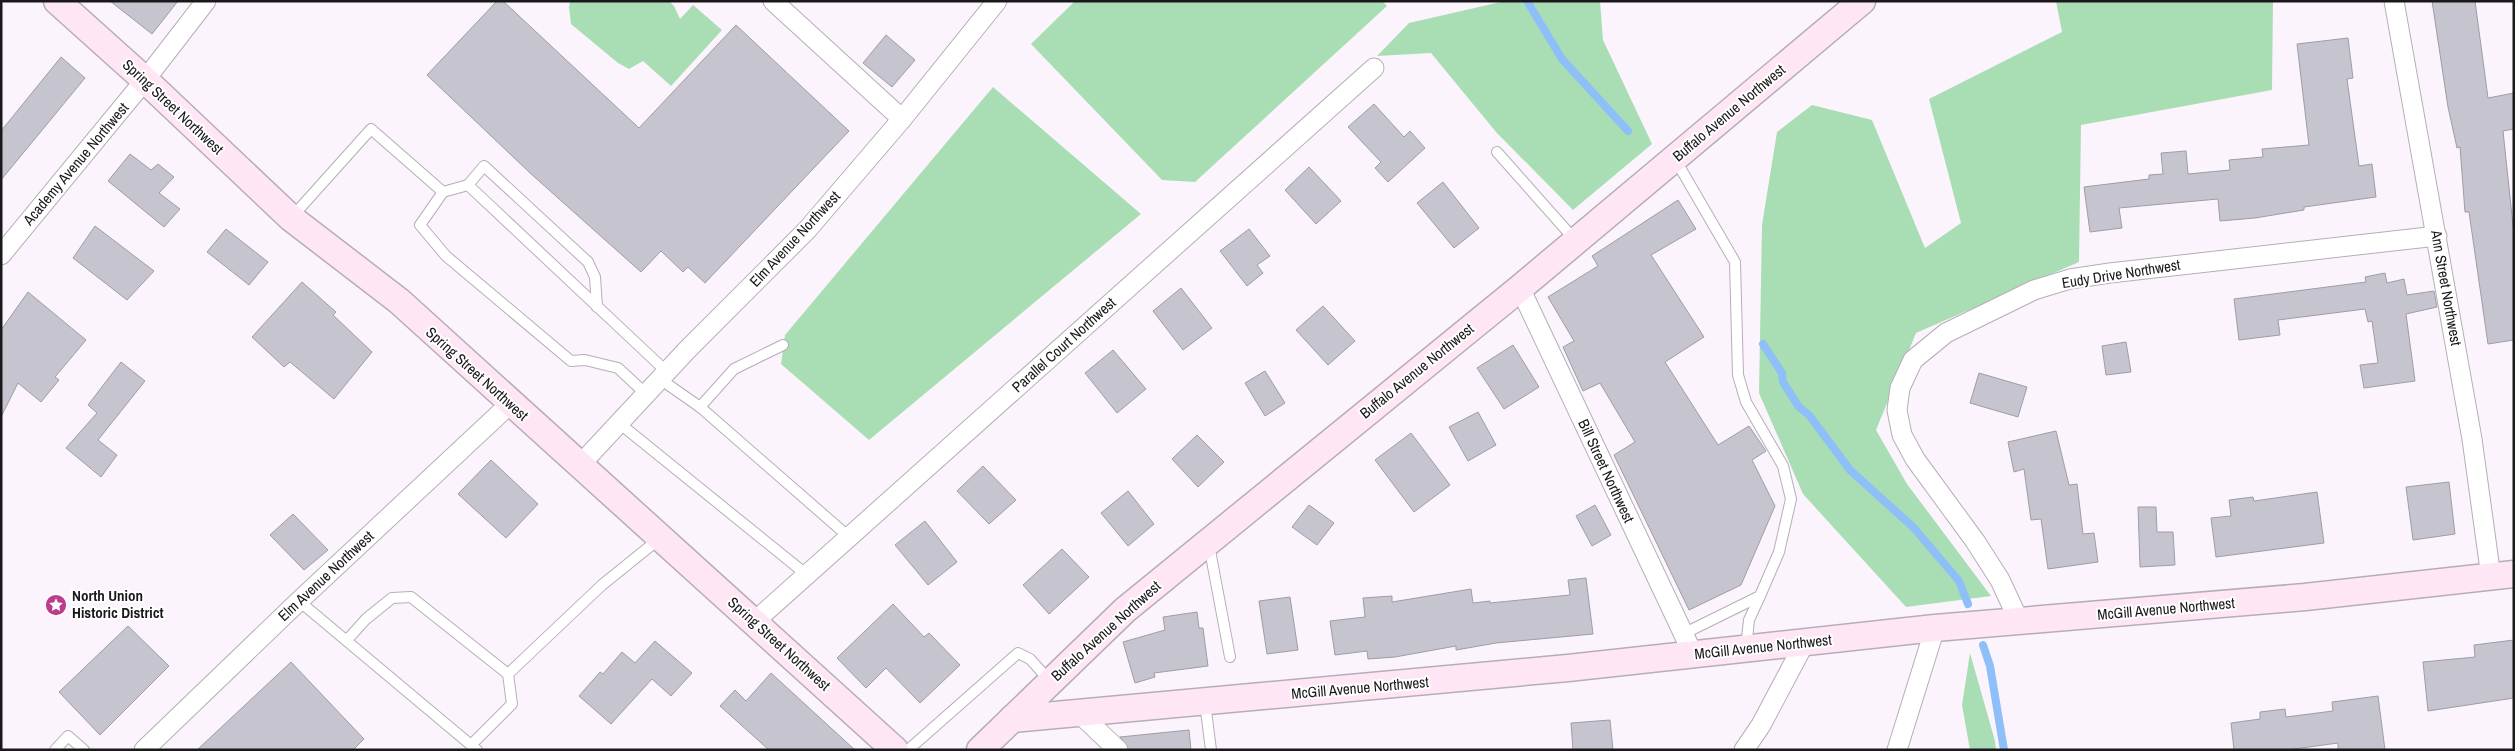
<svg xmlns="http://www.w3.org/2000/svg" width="2515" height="751" viewBox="0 0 2515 751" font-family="'Archivo Narrow',sans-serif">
	<rect width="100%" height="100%" fill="#fcf4fc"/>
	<!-- green -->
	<g fill="#a9deb4">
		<polygon points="570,1 669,1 674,6 680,19 693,5 722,30 671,86 643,61 629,69 618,63 571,24 569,7"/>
		<polygon points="1075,1 1382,1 1387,6 1195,182 1162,180 1031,44"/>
		<polygon points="1505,1 1600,1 1603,40 1652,144 1573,210 1496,132 1431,53 1377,56 1409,23"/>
		<polygon points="2056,1 2273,1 2272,90 2081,125 2079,262 1916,333 1876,430 1907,484 1991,596 1906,607 1803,494 1759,393 1762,225 1777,132 1812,105 1872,120 1925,248 1961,223 1929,99 2062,32"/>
		<polygon points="993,87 1141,214 869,440 781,364 785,335"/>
		<polygon points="1970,653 1995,741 1996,750 1970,750 1962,705"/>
	</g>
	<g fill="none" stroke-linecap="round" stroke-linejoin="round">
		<!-- stream -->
		<g stroke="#8ebff9" stroke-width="8">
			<polyline points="1527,1 1562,59 1628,131"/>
			<polyline points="1763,344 1782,373 1783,382 1799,407 1809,415 1850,470 1914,528 1959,581 1968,604"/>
			<polyline points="1983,645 1990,666 2004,750"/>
		</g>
	</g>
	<!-- building -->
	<g fill="#c6c4cf" stroke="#9e9da6">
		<polygon points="110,1 178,1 152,34"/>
		<polygon points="497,1 503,1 639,128 736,25 849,131 705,283 688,267 683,272 661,251 641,272 530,173 427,75"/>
		<polygon points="2432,1 2475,1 2488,98 2514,93 2514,129 2503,131 2514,235 2514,340 2488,344 2469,212 2465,212 2460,147 2457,148 2448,107"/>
		<polygon points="886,35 915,60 892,87 863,63"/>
		<polygon points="2348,38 2353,78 2347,79 2359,166 2372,164 2376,197 2304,207 2304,210 2255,218 2220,221 2218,199 2119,208 2122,228 2090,232 2084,187 2149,179 2149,175 2163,174 2161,153 2186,151 2188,174 2230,170 2229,160 2263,157 2262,149 2309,145 2297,44"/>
		<polygon points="61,57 85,78 1,180 1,131"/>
		<polygon points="1374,104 1404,137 1410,131 1425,148 1388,182 1375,168 1381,162 1348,127"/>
		<polygon points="130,154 151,170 158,164 174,177 159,193 180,209 164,227 108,181"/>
		<polygon points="1309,167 1341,201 1316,224 1285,190"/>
		<polygon points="1443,182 1479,228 1454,248 1417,203"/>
		<polygon points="1678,200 1696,229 1651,255 1704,337 1665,362 1718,445 1749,426 1766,451 1752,460 1775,506 1741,585 1689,610 1614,455 1635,442 1600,383 1583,391 1563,347 1574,341 1548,297 1598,266 1592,256"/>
		<polygon points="95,226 154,271 127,300 73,258"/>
		<polygon points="226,229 268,262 249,285 207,252"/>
		<polygon points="1249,229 1270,256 1257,265 1263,273 1247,286 1220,251"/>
		<polygon points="2385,273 2387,283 2404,279 2407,295 2434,291 2437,307 2406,314 2415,381 2364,388 2360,365 2378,363 2372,321 2368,322 2365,309 2278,320 2280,335 2239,340 2234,299 2366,282 2365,277"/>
		<polygon points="302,282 336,312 333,315 372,352 334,399 290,362 284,367 252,337"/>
		<polygon points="1181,288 1212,328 1183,350 1153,311"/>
		<polygon points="28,292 86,340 55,377 59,380 41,402 18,383 1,417 1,330"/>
		<polygon points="1323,306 1355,341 1328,365 1296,330"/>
		<polygon points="2126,342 2131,372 2106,375 2102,346"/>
		<polygon points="1513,345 1539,387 1504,409 1477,368"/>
		<polygon points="1113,350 1146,389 1117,413 1085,373"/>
		<polygon points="121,362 145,381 98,440 117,455 101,477 66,448 97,413 88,405"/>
		<polygon points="1265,371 1285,403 1265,416 1245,383"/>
		<polygon points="1979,373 2027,387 2018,417 1970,403"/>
		<polygon points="1478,412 1496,445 1468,461 1449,427"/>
		<polygon points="2056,431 2069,485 2077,484 2083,534 2094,533 2098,562 2048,569 2041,519 2031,520 2024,469 2014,472 2008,442"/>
		<polygon points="1411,433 1450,485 1414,512 1375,460"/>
		<polygon points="1197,435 1224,462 1198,487 1172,459"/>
		<polygon points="491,460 538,504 506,538 458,494"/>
		<polygon points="983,466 1016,500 989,524 957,491"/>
		<polygon points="2449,482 2455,534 2413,540 2406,487"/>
		<polygon points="1128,491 1154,524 1128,546 1101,513"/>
		<polygon points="2317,492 2324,543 2216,557 2211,518 2231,516 2229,500 2253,497 2254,501"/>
		<polygon points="1309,505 1334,523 1317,545 1292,527"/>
		<polygon points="1595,505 1611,535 1592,546 1576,516"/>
		<polygon points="2138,507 2156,507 2157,532 2173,532 2175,565 2140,567"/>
		<polygon points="293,514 328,550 304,570 270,535"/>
		<polygon points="925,521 957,562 928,585 895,545"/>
		<polygon points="1062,549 1089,577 1049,614 1023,585"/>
		<polygon points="1586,578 1593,634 1496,643 1456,650 1456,646 1395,657 1368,659 1367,651 1335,655 1330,621 1365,617 1363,598 1392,596 1392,602 1471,589 1473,603 1490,601 1490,603 1570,595 1568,580"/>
		<polygon points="1290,597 1298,650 1267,654 1259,601"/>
		<polygon points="893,604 924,637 929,633 960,665 920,703 886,668 866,688 837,658"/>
		<polygon points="1197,612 1199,628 1203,628 1208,666 1154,673 1155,677 1135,683 1123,642 1165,630 1163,617"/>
		<polygon points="128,626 169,666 100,735 59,692"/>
		<polygon points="2514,640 2514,698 2428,711 2423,662 2475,657 2474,645"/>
		<polygon points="655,641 692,673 671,696 652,679 611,724 579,696 600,672 603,674 622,652 635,663"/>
		<polygon points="291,662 364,739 353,750 197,750"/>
		<polygon points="771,673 855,750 769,750 720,706 735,690 746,701"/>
		<polygon points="2378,696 2385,750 2338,750 2338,743 2287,750 2234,750 2231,723 2260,719 2260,712 2285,709 2286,717 2333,711 2332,702"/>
		<polygon points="1610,720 1613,750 1573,750 1571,723"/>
		<polygon points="1189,730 1191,750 1129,750 1120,737"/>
	</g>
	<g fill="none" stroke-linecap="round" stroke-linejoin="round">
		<!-- lane casing -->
		<g stroke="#b6aeb6" stroke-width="12">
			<g id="lane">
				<polyline points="1497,152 1575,240"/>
				<polyline points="1675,159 1735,262 1738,375 1746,402 1783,466 1791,499 1779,552 1760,596 1683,634"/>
				<polyline points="468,185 484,166 588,262 595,277 597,307"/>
				<polyline points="292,217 371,129 443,192"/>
				<polyline points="660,379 700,407 849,537"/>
				<polyline points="646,394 618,368 585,360 571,361 446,256 420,225 443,192 468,185 667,372"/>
				<polyline points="700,407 734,369 783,345"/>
				<polyline points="619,423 807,575"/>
				<polyline points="1209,545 1230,657"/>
				<polyline points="299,601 477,750"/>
				<polyline points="347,640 366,619 392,598 411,597 508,674"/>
				<polyline points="1746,648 1749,620 1760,596"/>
				<polyline points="1205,703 1211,750"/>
				<polyline points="472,744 512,704 508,674 602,585 659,539"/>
				<polyline points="55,750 68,736 84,750"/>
				<polyline points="908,750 1018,653 1030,659 1050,681"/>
			</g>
		</g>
		<!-- street casing -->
		<g stroke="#b6aeb6" stroke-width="21">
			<g id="street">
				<polyline points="773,1 902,119"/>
				<polyline points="2394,1 2472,439 2491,577"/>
				<polyline points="1,255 145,80 206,1"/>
				<polyline points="1520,288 1693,654"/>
				<polyline points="579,466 687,350 807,230 902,119 997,1"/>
				<polyline points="2019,621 2000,580 1975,541 1915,459 1902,435 1897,410 1900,388 1913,360 1946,333 2034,290 2070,279 2110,273 2437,236"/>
				<polyline points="754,622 1374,68"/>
				<polyline points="1079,713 1118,750"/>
				<polyline points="144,750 299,601 510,404"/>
				<polyline points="1744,750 1761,725 1805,642"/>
				<polyline points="1897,750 1935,628"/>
			</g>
		</g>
		<!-- secondary casing -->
		<g stroke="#b6aeb6" stroke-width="29">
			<g id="secondary">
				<polyline points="57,1 145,80 291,218 399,301 895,750"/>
				<polyline points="1012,719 1568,668 1935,628 2305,597 2514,574"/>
				<polyline points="980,750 1125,610 1520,288 1862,1"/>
			</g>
		</g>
		<!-- lane -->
		<use href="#lane" stroke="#fff" stroke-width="10"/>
		<!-- street -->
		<use href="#street" stroke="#fff" stroke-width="19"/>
		<!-- secondary -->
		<use href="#secondary" stroke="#fee6f4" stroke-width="26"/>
	</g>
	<!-- icons -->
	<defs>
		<g id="sight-disc" transform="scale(1.125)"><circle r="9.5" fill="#bb3e8d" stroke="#fff"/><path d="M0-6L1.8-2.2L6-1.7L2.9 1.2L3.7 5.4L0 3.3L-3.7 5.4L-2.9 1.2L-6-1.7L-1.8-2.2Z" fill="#fff"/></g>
	</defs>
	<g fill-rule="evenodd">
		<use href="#sight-disc" x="56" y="605"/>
	</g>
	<g text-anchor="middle" stroke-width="4" stroke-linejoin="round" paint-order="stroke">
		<!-- street labels -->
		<g font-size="15" fill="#1b181b" stroke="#fff">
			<text transform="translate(173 107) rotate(43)" y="5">Spring Street Northwest</text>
			<text transform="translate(1729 113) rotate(-40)" y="5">Buffalo Avenue Northwest</text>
			<text transform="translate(76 164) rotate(-50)" y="5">Academy Avenue Northwest</text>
			<text transform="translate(795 239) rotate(-47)" y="5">Elm Avenue Northwest</text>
			<text transform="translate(2121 274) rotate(-9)" y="5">Eudy Drive Northwest</text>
			<text transform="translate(2446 288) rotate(80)" y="5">Ann Street Northwest</text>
			<text transform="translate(1064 345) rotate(-42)" y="5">Parallel Court Northwest</text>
			<text transform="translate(1417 371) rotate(-39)" y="5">Buffalo Avenue Northwest</text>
			<text transform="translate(477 374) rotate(42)" y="5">Spring Street Northwest</text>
			<text transform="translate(1606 471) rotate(65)" y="5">Bill Street Northwest</text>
			<text transform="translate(326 576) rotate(-43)" y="5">Elm Avenue Northwest</text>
			<text transform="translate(2166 609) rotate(-5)" y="5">McGill Avenue Northwest</text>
			<text transform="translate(1106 631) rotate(-42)" y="5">Buffalo Avenue Northwest</text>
			<text transform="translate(779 644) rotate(42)" y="5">Spring Street Northwest</text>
			<text transform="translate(1763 647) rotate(-6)" y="5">McGill Avenue Northwest</text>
			<text transform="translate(1360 688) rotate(-5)" y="5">McGill Avenue Northwest</text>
		</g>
		<!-- poi labels -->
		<g font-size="15" font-weight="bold" fill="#1b181b" stroke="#fff" text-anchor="start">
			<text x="72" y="601">North Union<tspan x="72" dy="17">Historic District</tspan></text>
		</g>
	</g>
	<!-- border -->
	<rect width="2515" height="751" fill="none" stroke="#1b181b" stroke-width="5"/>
</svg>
